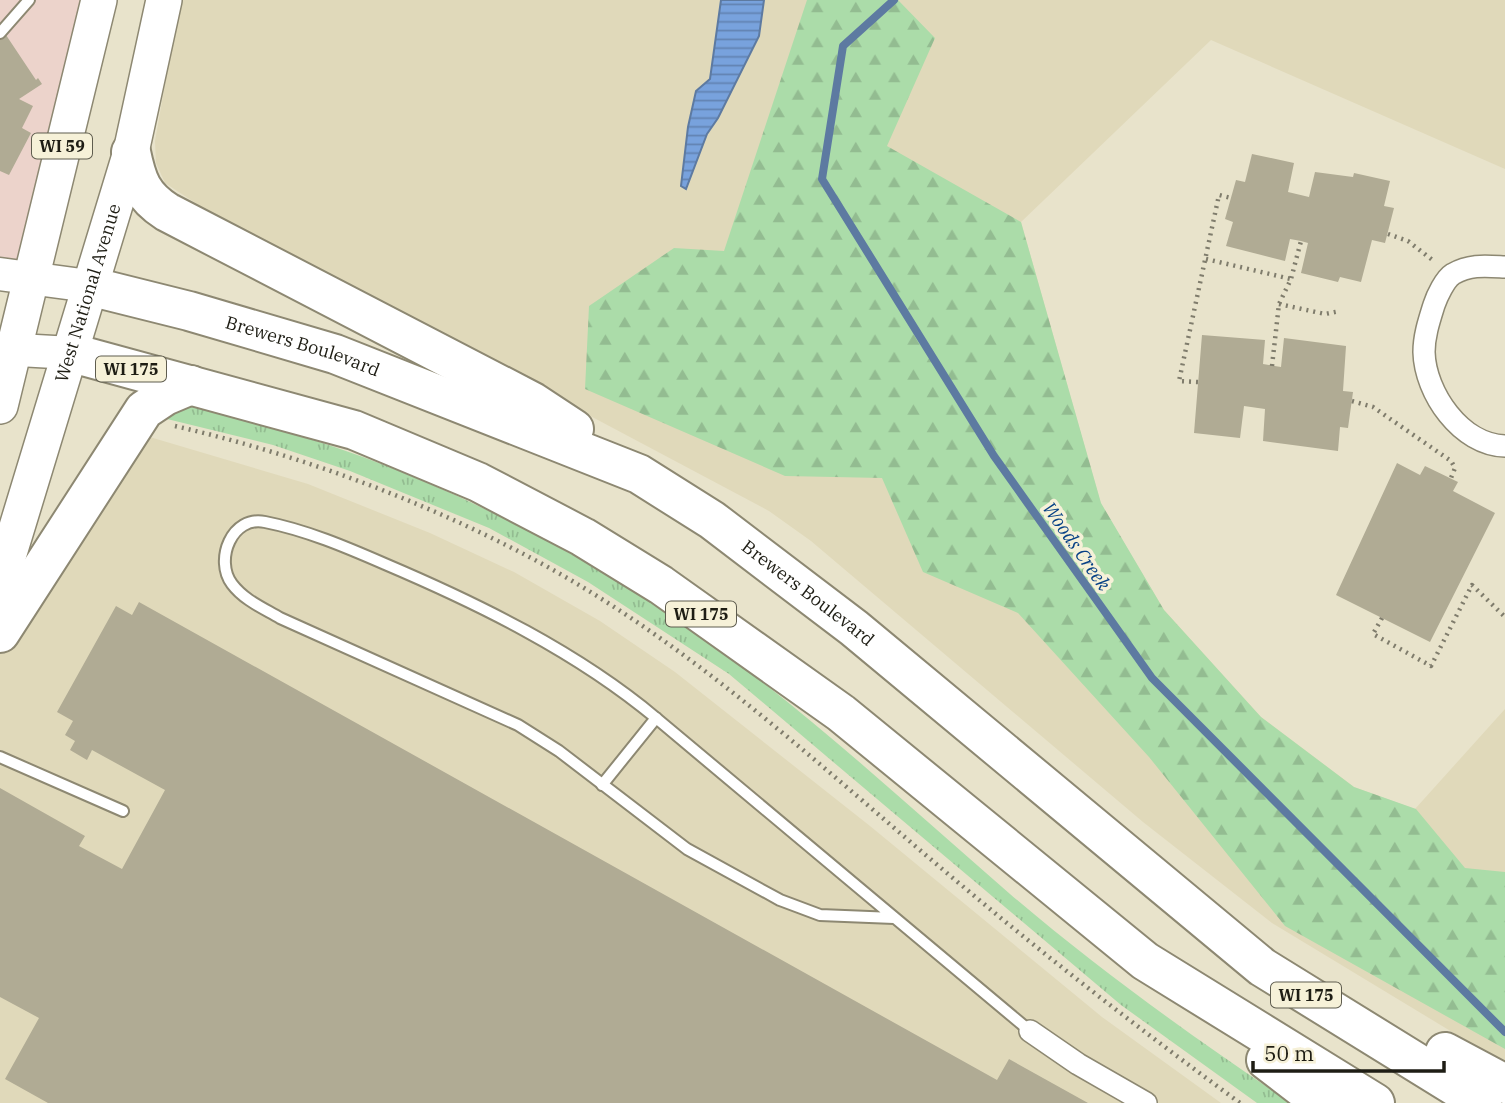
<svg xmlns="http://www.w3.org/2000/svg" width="1505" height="1103" viewBox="0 0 1505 1103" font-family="'IBM Plex Serif',serif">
	<defs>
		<pattern id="grass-tufts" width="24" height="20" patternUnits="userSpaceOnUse" patternTransform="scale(1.75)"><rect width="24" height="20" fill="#abdca9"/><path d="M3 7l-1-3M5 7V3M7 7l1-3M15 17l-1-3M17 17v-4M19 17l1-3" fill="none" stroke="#93bc91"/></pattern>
		<pattern id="forest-firs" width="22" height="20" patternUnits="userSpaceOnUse" patternTransform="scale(1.75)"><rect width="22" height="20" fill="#abdca9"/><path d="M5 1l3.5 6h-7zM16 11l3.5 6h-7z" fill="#93bc91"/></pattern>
		<pattern id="water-rules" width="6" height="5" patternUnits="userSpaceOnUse" patternTransform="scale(1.75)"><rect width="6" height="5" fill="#78a2dd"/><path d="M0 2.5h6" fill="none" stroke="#6283b2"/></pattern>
	</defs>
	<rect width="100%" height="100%" fill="#e8e3cb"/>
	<!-- commercial -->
	<polygon fill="#ecd3cb" points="0,0 99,0 32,277 0,274"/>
	<!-- built -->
	<g fill="#e0d9ba">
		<polygon points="180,0 1505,0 1505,169 1211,40 1021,222 1101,504 1164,610 1261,717 1354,787 1415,809 1505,709 1505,1064 1272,923 1143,822 811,541 769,511 223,221 165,183 156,163 155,141"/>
		<polygon points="143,435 308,484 430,533 514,572 600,621 675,672 870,826 1102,1017 1221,1103 0,1103 0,654"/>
	</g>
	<!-- grass -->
	<path fill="url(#grass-tufts)" d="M192,406C249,422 307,436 363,457C457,492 549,538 635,592C771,677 889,789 1010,894C1099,970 1194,1038 1291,1103H1257L1121,1005L729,674L588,582L489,528L350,471L273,445L167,419L163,412Z"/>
	<!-- forest -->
	<polygon fill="url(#forest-firs)" points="807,0 898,0 935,38 887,146 1021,222 1101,503 1164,610 1261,717 1354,787 1416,809 1465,868 1505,872 1505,1049 1285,926 1149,757 1018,613 923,572 882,478 785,476 585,389 589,306 674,248 724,251"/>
	<!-- water -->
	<polygon fill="url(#water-rules)" stroke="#5d7aa1" stroke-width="2" points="721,0 764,0 759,36 718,118 707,134 686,189 681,186 688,127 696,91 710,79"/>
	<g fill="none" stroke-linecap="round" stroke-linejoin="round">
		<!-- stream -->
		<polyline stroke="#5d7aa1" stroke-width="8" points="894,0 843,46 822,179 994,456 1152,678 1505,1032"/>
	</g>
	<!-- building -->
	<g fill="#b0ab94">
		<polygon points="0,26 36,80 38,78 42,84 19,99 33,106 22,128 31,133 9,175 0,171"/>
		<polygon points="1252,154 1294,163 1288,192 1309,197 1315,172 1353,177 1354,173 1390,181 1384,206 1394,208 1385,243 1372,240 1361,282 1340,277 1338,282 1301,273 1308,243 1301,241 1290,239 1285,261 1226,246 1233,222 1225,219 1236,180 1245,182"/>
		<polygon points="1202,335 1265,340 1263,364 1281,367 1284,338 1346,346 1343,391 1353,392 1348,428 1340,427 1338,451 1263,441 1265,409 1244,406 1240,438 1194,433"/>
		<polygon points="1397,463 1420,475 1425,466 1458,482 1453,491 1495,513 1430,642 1336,595"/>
		<polygon points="139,602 997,1080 1009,1059 1088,1103 48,1103 5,1079 39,1018 0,997 0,788 85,836 79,846 122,869 165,790 92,750 87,760 70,750 75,741 65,735 73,721 57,712 116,606 132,615"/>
	</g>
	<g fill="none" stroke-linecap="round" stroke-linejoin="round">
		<!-- service casing -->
		<g stroke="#8d8872" stroke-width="14">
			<g id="service">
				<polyline points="0,33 29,0"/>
				<polyline points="0,757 123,811"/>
				<polyline points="602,785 656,718"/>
				<path d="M894,918L820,915L780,900L687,849L559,751L518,725L280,618C263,608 244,600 232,584C214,560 232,515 265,522C306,530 346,547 385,564C479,604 577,652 656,718L1030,1031"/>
			</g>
		</g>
		<!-- minor casing -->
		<g stroke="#8d8872" stroke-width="24">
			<g id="minor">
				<path d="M1505,267C1486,266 1470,264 1453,274C1445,279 1437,296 1434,305C1429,321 1424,336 1424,352C1425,393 1461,445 1505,446"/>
				<polyline points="1030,1031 1078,1064 1146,1103"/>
			</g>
		</g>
		<!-- secondary casing -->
		<g stroke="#8d8872" stroke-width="35">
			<g id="secondary">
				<polyline points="0,274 89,286"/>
				<polyline points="0,349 72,353"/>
			</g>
		</g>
		<!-- primary casing -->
		<g stroke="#8d8872" stroke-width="38">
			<g id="primary">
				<polyline points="0,406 99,0"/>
				<path id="s1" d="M0,583L131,152L164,0"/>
			</g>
		</g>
		<!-- motorway casing -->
		<g stroke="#8d8872" stroke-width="42">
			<g id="motorway">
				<path d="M131,152C137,181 142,196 167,212L533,402L574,429"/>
				<path id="s2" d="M89,286L189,311L335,354L639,474L712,520L854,628L1262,967L1482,1103"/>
				<polyline points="72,353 354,430 478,482 583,537 661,585 841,713 1145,961 1375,1103"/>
				<polyline points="0,633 144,410 165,396 191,385"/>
				<polyline points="1445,1052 1505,1084"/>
				<polyline points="1266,1060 1322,1103"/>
			</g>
		</g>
		<!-- path -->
		<g stroke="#7f7c6c" stroke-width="4.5" stroke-dasharray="2 5" stroke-linecap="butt">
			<polyline points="1388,234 1408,241 1435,262"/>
			<polyline points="1206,259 1291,279"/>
			<polyline points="1279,304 1325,314 1340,311"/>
			<polyline points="1272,366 1279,304 1291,279 1301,241"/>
			<polyline points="1198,382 1179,381 1219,195 1231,198"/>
			<polyline points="1352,401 1373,407 1451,461 1455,468 1451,478"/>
			<path d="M175,426C300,455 422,500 535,560C699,648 831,777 972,894C1059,967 1149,1036 1240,1103"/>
			<polyline points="1382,618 1373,634 1431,666 1472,585 1505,617"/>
		</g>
		<!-- service -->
		<use href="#service" stroke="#fff" stroke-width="10"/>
		<!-- minor -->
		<use href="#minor" stroke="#fff" stroke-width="21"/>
		<!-- secondary -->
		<use href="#secondary" stroke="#fff" stroke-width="32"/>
		<!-- primary -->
		<use href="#primary" stroke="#fff" stroke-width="35"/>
		<!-- motorway -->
		<use href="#motorway" stroke="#fff" stroke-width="38"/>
	</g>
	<g text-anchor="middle" stroke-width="7" stroke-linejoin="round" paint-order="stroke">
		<!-- shield labels -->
		<g fill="#f6f1d8" stroke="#5f5d4f" stroke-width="2">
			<rect x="32" y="133.5" width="60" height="25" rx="5"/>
			<rect x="96" y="356.5" width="70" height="25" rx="5"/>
			<rect x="666" y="601.5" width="70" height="25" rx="5"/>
			<rect x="1271" y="982.5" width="70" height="25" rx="5"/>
		</g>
		<g font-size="16" font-weight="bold" fill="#1e1d14">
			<text x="62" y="152">WI 59</text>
			<text x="131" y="375">WI 175</text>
			<text x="701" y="620">WI 175</text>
			<text x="1306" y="1001">WI 175</text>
		</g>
		<!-- street labels -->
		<g font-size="18" fill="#1e1d14" stroke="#f6f1d8">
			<text dy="6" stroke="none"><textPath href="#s1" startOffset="303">West National Avenue</textPath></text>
			<text dy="6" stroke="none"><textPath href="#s2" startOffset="222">Brewers Boulevard</textPath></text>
			<text dy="6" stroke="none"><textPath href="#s2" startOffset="789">Brewers Boulevard</textPath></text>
		</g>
		<!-- water labels -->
		<g font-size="19" font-style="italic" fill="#064085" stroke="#f6f1d8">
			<text transform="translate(1077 546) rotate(55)" y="7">Woods Creek</text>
		</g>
	</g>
	<!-- scale -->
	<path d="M1253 1061v10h191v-10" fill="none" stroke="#1e1d14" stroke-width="3.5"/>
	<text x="1264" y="1061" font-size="21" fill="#1e1d14" stroke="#f6f1d8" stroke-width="5" paint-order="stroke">50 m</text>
</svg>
